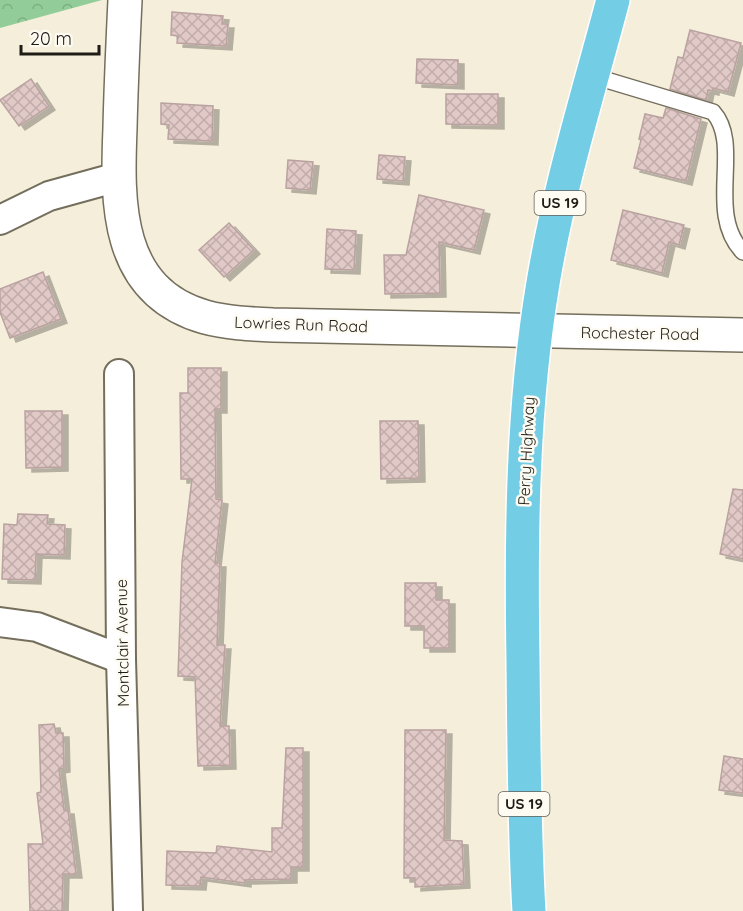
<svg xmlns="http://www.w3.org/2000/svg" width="743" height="911" viewBox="0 0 743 911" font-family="Quicksand,sans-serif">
	<defs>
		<pattern id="forest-crowns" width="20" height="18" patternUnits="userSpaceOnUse" patternTransform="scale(1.5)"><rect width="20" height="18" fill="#92cd99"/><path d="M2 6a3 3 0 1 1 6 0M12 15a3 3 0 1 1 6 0" fill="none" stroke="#7daf83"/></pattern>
		<pattern id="building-cross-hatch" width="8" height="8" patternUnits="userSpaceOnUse" patternTransform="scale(1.5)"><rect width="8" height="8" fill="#e1c9c7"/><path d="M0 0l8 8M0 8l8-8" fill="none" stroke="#c1acaa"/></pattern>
		<filter id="shadow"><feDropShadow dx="6" dy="4" stdDeviation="0" flood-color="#0004"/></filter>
	</defs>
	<rect width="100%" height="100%" fill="#f5eeda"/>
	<!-- forest -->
	<polygon fill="url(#forest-crowns)" points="0,0 102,0 0,28"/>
	<!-- building -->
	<g fill="url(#building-cross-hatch)" stroke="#b9a2a0" stroke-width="1.5" filter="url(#shadow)">
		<polygon points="172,12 223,16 222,24 228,24 226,46 177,43 178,36 171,35"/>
		<polygon points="690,30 741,43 728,92 713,88 713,91 708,90 706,100 670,89 678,57 683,58"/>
		<polygon points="417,59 458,60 458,85 416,83"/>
		<polygon points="31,79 49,106 19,126 0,100"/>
		<polygon points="446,94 498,94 498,125 446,124"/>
		<polygon points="161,103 213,106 212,141 168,139 169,125 161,124"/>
		<polygon points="666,108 701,119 686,181 634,168 641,140 639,139 645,114 663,118"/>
		<polygon points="379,155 405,157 403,181 377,179"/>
		<polygon points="288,160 313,162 310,190 286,188"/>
		<polygon points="419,195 484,210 474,250 439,242 440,293 385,294 384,255 406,255"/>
		<polygon points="623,210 684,225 679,245 669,242 662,273 611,260"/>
		<polygon points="229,223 254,250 224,277 199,250"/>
		<polygon points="327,229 356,231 354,270 325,269"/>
		<polygon points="43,272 61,319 10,338 0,312 0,289"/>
		<polygon points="188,368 221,368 221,409 215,409 216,499 222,500 215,563 220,563 217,645 225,645 220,726 229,726 230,765 198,766 195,677 178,676 182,562 192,479 181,479 180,393 188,393"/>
		<polygon points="25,411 62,411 62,467 26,468"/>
		<polygon points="380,421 418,421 419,478 381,479"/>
		<polygon points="733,489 743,490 743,559 720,554"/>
		<polygon points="18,514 48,515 47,524 65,525 64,555 36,554 35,580 2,579 4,524 17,525"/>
		<polygon points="405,583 436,583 436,600 449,600 449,648 424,648 424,626 405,626"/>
		<polygon points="54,724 56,733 63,733 64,768 59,769 64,810 68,810 76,874 63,874 62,911 30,911 28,844 43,844 37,793 41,792 39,725"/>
		<polygon points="405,730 446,730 444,840 462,841 464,884 415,887 415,878 404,878"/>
		<polygon points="286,748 303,748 303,867 291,867 291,879 245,880 245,883 201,877 200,886 166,885 167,851 216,853 217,846 272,852 272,828 282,828"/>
		<polygon points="724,756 743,759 743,793 719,790"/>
	</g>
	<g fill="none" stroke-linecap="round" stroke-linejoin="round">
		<!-- service casing -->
		<g stroke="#746e5d" stroke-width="18">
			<path id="service" d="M593,76L713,112C743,145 705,213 743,252"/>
		</g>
		<!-- minor casing -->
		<g stroke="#746e5d" stroke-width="32">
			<g id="minor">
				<polyline points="0,220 49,196 118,177"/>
				<polyline points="119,374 121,659 128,911"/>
				<polyline points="0,622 37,627 121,659"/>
			</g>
		</g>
		<!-- tertiary casing -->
		<g stroke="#746e5d" stroke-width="36">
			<path id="tertiary" d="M125,0C123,42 121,85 120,128C117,203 115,291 205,317C227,323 250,324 273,325L743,335"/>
		</g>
		<!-- primary casing -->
		<g stroke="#fff" stroke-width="36">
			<path id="primary" d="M529,911C524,828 524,745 523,661C521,534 522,408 543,283C559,187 588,94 613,0"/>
		</g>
		<!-- service -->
		<use href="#service" stroke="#fff" stroke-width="15"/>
		<!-- minor -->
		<use href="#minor" stroke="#fff" stroke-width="28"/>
		<!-- tertiary -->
		<use href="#tertiary" stroke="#fff" stroke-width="33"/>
		<!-- primary -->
		<use href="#primary" stroke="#73cde4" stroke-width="33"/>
	</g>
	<g text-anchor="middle" stroke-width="5" stroke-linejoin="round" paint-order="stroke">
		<!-- shield labels -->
		<g fill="#fefbf3" stroke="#615f58" stroke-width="1.5">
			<rect x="534.5" y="191" width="51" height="24" rx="4.5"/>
			<rect x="498.5" y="792" width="51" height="24" rx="4.5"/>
		</g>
		<g font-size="15" font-weight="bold" fill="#1e1c15">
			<text x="560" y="208">US 19</text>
			<text x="524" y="809">US 19</text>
		</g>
		<!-- street labels -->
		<g font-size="16" fill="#1e1c15" stroke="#fefbf3">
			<text transform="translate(301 324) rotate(2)" y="6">Lowries Run Road</text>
			<text transform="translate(640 333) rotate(1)" y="6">Rochester Road</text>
			<text transform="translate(526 451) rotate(-87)" y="6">Perry Highway</text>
			<text transform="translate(122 643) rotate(-91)" y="6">Montclair Avenue</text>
		</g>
	</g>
	<!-- scale -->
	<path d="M21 45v9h78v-9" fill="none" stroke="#1e1c15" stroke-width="3"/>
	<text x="30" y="45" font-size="18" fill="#1e1c15" stroke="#fefbf3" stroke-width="4.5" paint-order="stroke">20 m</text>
</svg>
